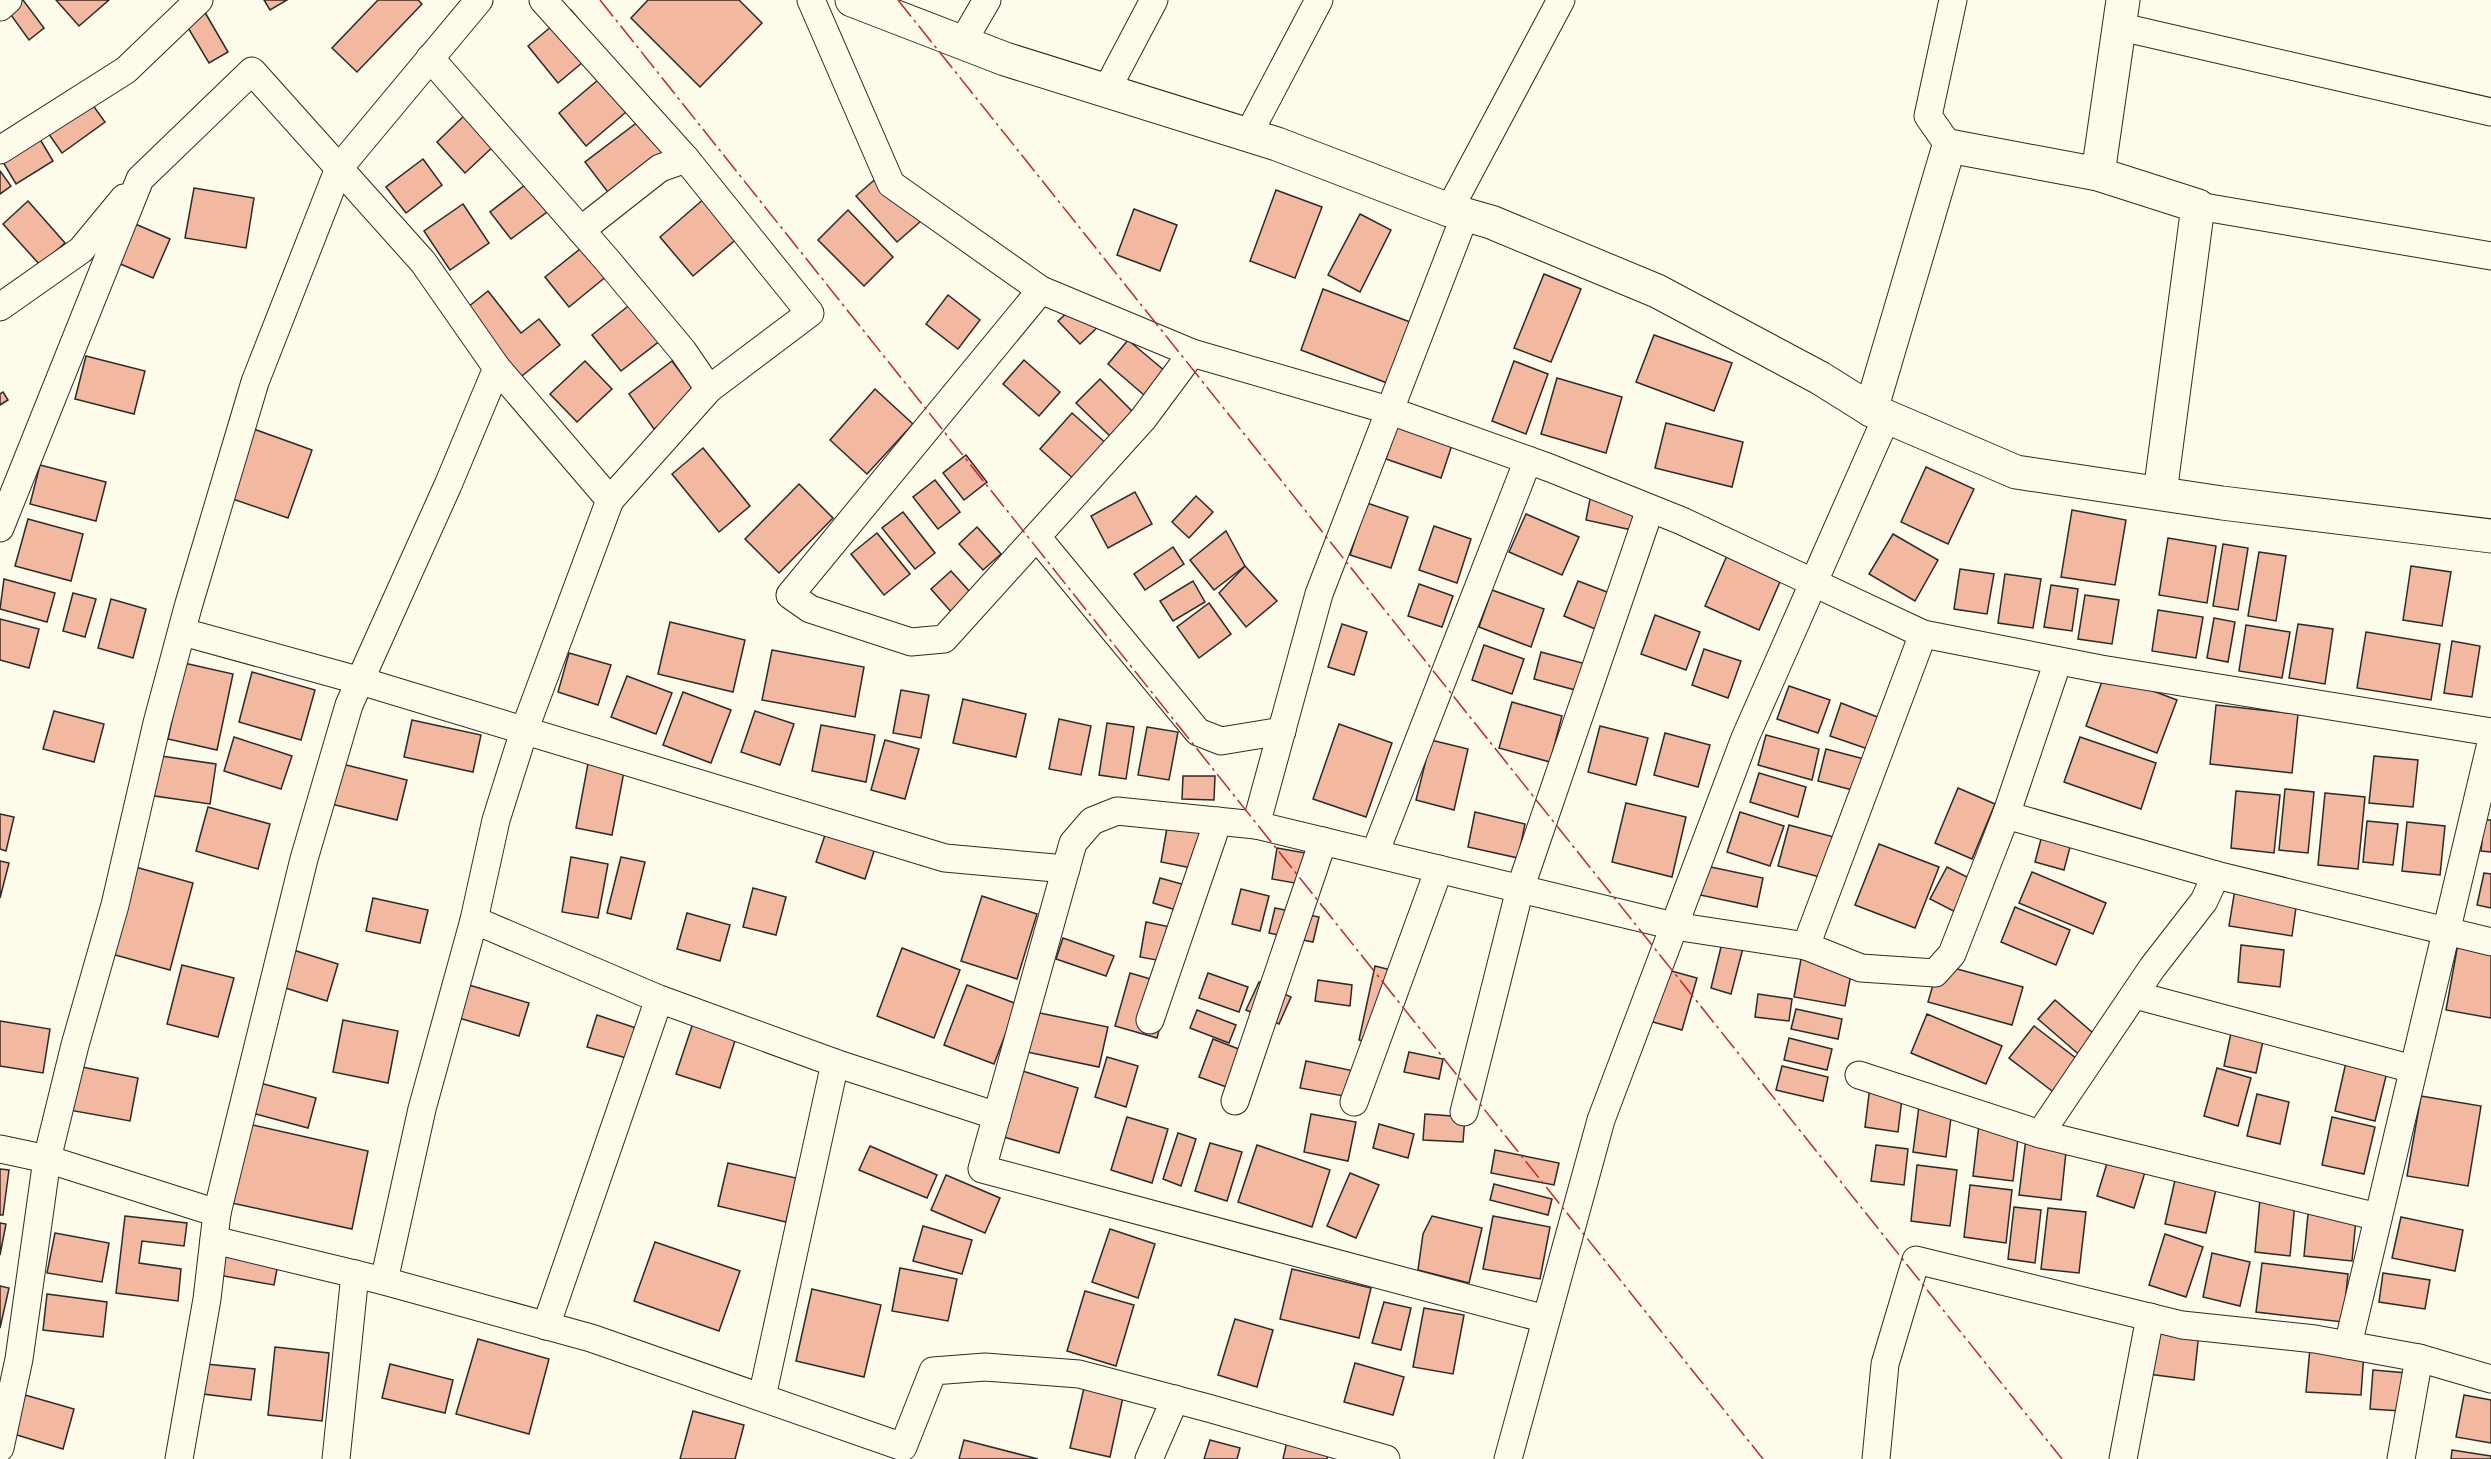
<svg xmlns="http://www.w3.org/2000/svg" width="2491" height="1459" viewBox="0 0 2491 1459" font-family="Raleway,sans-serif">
	<rect width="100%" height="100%" fill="#fdfbea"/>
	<!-- building -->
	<g fill="#f2b8a0" stroke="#2b2b2b" stroke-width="1.5">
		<polygon points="18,0 23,0 44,28 29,40 6,8"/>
		<polygon points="56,0 109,0 79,26"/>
		<polygon points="264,0 287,0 270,10"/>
		<polygon points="378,0 418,0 422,4 357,72 332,48"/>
		<polygon points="648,0 739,0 762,23 700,87 631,18"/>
		<polygon points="203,9 228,52 209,63 184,21"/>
		<polygon points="571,10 601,47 558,83 528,46"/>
		<polygon points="605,74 632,107 586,146 559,113"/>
		<polygon points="82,90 105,122 62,153 39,120"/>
		<polygon points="468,112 497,143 465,173 437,142"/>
		<polygon points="643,118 667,151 610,195 585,162"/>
		<polygon points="31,124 53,161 16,184 0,157"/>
		<polygon points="423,159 442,185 406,213 386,187"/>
		<polygon points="888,168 929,214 897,242 856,196"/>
		<polygon points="0,171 11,186 0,194"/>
		<polygon points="530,181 551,209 511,239 490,212"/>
		<polygon points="194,188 254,198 246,248 185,238"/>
		<polygon points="1276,190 1322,207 1295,278 1250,261"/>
		<polygon points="713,191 746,231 693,276 660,237"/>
		<polygon points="28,201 65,243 40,265 3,224"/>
		<polygon points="463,204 489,243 450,270 424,231"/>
		<polygon points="1134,209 1177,225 1160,271 1117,255"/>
		<polygon points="848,210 893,257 864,286 818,240"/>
		<polygon points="1360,214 1391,230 1360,292 1328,275"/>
		<polygon points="119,217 170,239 153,278 102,256"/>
		<polygon points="590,241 613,271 569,307 545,277"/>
		<polygon points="1544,274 1581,289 1551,362 1514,348"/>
		<polygon points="1323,289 1410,322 1387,383 1301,350"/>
		<polygon points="488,291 521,333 539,319 560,345 517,380 463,311"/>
		<polygon points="948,295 980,320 958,349 926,324"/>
		<polygon points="1080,301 1101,324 1080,344 1058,321"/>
		<polygon points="632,303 661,340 621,371 592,335"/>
		<polygon points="1654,335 1732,363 1714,411 1636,382"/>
		<polygon points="1128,340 1165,371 1144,395 1108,364"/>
		<polygon points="86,356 145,371 134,414 75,399"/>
		<polygon points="1024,360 1060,392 1039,416 1003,384"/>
		<polygon points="585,361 612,389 577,422 550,394"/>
		<polygon points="672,361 698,396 654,429 629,394"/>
		<polygon points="1514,361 1548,374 1526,434 1492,421"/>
		<polygon points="1557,378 1622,397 1606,453 1541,434"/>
		<polygon points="1100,379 1136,415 1112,438 1076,403"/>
		<polygon points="875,389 913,424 867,474 830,440"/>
		<polygon points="3,392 8,400 0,405 0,394"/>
		<polygon points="1072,413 1108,445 1076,481 1040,449"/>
		<polygon points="1398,423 1453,442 1441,478 1386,459"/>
		<polygon points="1666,423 1743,442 1732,487 1655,468"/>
		<polygon points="248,427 312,450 288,518 224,496"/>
		<polygon points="703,448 750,506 719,532 672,474"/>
		<polygon points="966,455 987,482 964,500 943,473"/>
		<polygon points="40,465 106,482 96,521 30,504"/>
		<polygon points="1926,467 1974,489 1948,544 1901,522"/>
		<polygon points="935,480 960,512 938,529 913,497"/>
		<polygon points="799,484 833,518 779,573 745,539"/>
		<polygon points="1135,492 1152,524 1108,548 1091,516"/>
		<polygon points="1591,494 1647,506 1641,532 1586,520"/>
		<polygon points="1196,496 1213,512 1189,538 1172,522"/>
		<polygon points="1367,503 1408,517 1391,568 1350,555"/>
		<polygon points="2072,510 2126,520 2115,585 2061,577"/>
		<polygon points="903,512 935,553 915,569 882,528"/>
		<polygon points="1526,514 1579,537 1562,575 1509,552"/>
		<polygon points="28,519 83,534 71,581 15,566"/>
		<polygon points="1434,526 1471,539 1457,583 1419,570"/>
		<polygon points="977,527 1001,554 983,570 959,544"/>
		<polygon points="1226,531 1245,566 1214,590 1190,560"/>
		<polygon points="877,533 910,574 884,595 851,554"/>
		<polygon points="1893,534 1938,560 1915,601 1869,574"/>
		<polygon points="2168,538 2216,546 2207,603 2159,595"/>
		<polygon points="2223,544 2248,548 2238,610 2213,606"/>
		<polygon points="1173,547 1184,564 1145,590 1134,574"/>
		<polygon points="1729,551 1783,575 1759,630 1705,606"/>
		<polygon points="2259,552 2286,556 2276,621 2248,616"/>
		<polygon points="1245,566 1277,601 1246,627 1219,593"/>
		<polygon points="2411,566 2451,572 2442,626 2403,620"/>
		<polygon points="1960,569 1994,574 1987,614 1954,609"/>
		<polygon points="951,571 981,604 961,623 931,589"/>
		<polygon points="2005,574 2041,579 2033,628 1998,623"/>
		<polygon points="4,579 55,593 47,622 0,609"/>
		<polygon points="1193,581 1205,602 1173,621 1160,601"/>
		<polygon points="1578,581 1615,595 1600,631 1564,616"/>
		<polygon points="1419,584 1453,596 1442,627 1408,616"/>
		<polygon points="2051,585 2078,589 2072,631 2044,627"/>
		<polygon points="1492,590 1544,609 1531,647 1479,627"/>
		<polygon points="73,593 96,599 85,637 63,631"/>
		<polygon points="2085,595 2119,600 2112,644 2078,639"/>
		<polygon points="111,599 146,609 133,658 98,648"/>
		<polygon points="1209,603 1231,634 1199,658 1177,627"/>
		<polygon points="2158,610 2203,617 2196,658 2152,651"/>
		<polygon points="1655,615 1700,632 1686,670 1641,654"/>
		<polygon points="2214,618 2235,622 2228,662 2207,658"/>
		<polygon points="0,619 39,629 29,668 0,660"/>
		<polygon points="670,622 745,640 733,692 658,674"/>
		<polygon points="1342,624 1367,632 1354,675 1328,667"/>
		<polygon points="2298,624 2333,629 2325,684 2289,678"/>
		<polygon points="2246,625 2290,632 2282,678 2239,671"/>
		<polygon points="2366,632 2440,644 2431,700 2357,688"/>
		<polygon points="2452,641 2480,646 2472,697 2444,693"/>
		<polygon points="1484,645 1524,659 1512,694 1472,680"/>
		<polygon points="1704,649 1741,661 1728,698 1692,685"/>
		<polygon points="772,650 864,667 855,717 762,700"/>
		<polygon points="1541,652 1586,664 1579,691 1534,679"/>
		<polygon points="569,653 611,665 598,705 558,692"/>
		<polygon points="184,663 233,674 217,750 168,739"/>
		<polygon points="252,672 315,690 301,740 239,722"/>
		<polygon points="2105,673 2177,700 2157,753 2086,726"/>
		<polygon points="627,676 672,693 656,734 611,717"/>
		<polygon points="1789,686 1830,700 1818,733 1777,719"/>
		<polygon points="901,690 929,695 921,738 893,733"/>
		<polygon points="683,692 731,710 711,763 663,745"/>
		<polygon points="963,699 1026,714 1016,757 953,743"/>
		<polygon points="1512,702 1562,716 1550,762 1499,748"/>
		<polygon points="1841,703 1880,718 1868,749 1830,736"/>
		<polygon points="2216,705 2298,714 2292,773 2210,764"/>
		<polygon points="54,711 104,724 94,762 43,749"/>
		<polygon points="755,711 794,724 780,765 741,752"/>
		<polygon points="1059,719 1091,726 1081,775 1049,769"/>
		<polygon points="412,720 481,735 473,772 404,757"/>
		<polygon points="1107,723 1134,727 1126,779 1099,775"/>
		<polygon points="1339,724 1392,743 1366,817 1313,799"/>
		<polygon points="821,725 875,735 866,782 812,771"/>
		<polygon points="1600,726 1648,738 1636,785 1588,772"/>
		<polygon points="1147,727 1178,732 1169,780 1138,775"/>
		<polygon points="1665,733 1710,745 1698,787 1654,775"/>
		<polygon points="1766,735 1819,749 1812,780 1758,765"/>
		<polygon points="234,737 292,756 281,789 224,771"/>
		<polygon points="2080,737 2156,763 2141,809 2064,782"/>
		<polygon points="885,740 919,749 905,799 871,790"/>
		<polygon points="1431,740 1468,749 1454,810 1416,800"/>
		<polygon points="1826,749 1868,760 1860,792 1818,781"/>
		<polygon points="590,753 626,761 612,835 576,828"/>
		<polygon points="154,755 216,764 210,804 148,795"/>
		<polygon points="2374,756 2418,760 2413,807 2369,803"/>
		<polygon points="334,762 407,780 397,820 323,802"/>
		<polygon points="1759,773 1806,787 1798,817 1750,802"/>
		<polygon points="1183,776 1215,776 1214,800 1182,799"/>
		<polygon points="1958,788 1995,804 1972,859 1935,843"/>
		<polygon points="2285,789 2314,792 2308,853 2279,850"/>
		<polygon points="2236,791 2280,795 2274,853 2231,848"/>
		<polygon points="2325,793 2365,797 2358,869 2318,865"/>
		<polygon points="1626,803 1686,817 1672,877 1612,862"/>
		<polygon points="208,807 270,824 258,869 196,851"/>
		<polygon points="1475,812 1525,824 1518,858 1468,847"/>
		<polygon points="1740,812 1784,826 1770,866 1727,852"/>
		<polygon points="0,814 14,817 6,851 0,849"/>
		<polygon points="2046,820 2075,828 2064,870 2035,862"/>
		<polygon points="2484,820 2491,820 2491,852 2481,851"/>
		<polygon points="2367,821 2398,824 2393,865 2363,862"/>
		<polygon points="1168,822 1210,830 1202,870 1161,862"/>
		<polygon points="2407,822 2445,826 2440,875 2402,871"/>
		<polygon points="829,823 878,839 865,879 816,862"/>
		<polygon points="1789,825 1845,840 1835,881 1778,866"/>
		<polygon points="1879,844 1939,867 1915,928 1855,905"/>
		<polygon points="1277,848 1323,856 1317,887 1272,879"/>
		<polygon points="571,857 608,864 598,918 562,912"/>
		<polygon points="621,857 645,862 631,919 607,913"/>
		<polygon points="0,861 9,863 0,898"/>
		<polygon points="121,863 193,883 170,970 97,950"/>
		<polygon points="1706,866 1763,878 1757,907 1700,895"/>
		<polygon points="1947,867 1985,886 1969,919 1930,899"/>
		<polygon points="2032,872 2106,903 2093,934 2019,903"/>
		<polygon points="2484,873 2491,874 2491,908 2477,905"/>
		<polygon points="1160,878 1207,891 1199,917 1153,903"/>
		<polygon points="2236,883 2298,893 2292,936 2229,926"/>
		<polygon points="753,888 786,897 776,935 743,927"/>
		<polygon points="1241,889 1269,896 1260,931 1232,924"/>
		<polygon points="982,896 1037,914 1017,979 961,961"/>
		<polygon points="373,898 428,910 420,943 366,931"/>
		<polygon points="2015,907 2070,930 2056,965 2001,942"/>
		<polygon points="1275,908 1319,917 1313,942 1269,933"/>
		<polygon points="687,913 730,925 720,961 677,949"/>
		<polygon points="1146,922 1185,930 1178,964 1140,957"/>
		<polygon points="1063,938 1114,956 1106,976 1056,959"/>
		<polygon points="2459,938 2491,944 2491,1018 2446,1010"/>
		<polygon points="1722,943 1743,948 1731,994 1711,988"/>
		<polygon points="2241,945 2284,950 2280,987 2238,982"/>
		<polygon points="902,948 960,970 934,1038 877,1016"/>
		<polygon points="290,949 338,964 327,1001 279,986"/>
		<polygon points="1801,959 1852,969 1845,1006 1794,997"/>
		<polygon points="1939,964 2023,987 2012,1025 1928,1002"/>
		<polygon points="182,965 234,978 218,1037 167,1024"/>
		<polygon points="1375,966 1399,972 1382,1045 1359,1040"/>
		<polygon points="1657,967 1697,978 1682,1030 1642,1019"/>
		<polygon points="1130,973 1171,985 1157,1038 1115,1026"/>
		<polygon points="1208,973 1248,987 1239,1012 1199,998"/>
		<polygon points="1318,980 1352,985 1350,1006 1315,1001"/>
		<polygon points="1259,982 1291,997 1279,1024 1246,1010"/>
		<polygon points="469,985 529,1003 519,1036 459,1018"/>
		<polygon points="967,985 1017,1004 994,1064 944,1045"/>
		<polygon points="1758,994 1792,999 1789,1021 1755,1017"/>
		<polygon points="2055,1000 2100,1039 2083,1058 2038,1019"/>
		<polygon points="1796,1009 1842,1019 1838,1039 1791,1029"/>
		<polygon points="1197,1010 1236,1025 1229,1043 1190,1028"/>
		<polygon points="697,1011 740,1025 720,1088 676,1074"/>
		<polygon points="1030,1011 1108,1027 1099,1067 1022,1051"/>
		<polygon points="1927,1014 2002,1046 1986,1084 1911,1053"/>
		<polygon points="597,1015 639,1029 630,1059 587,1047"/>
		<polygon points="343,1020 398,1031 388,1083 333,1072"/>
		<polygon points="0,1021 50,1029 43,1073 0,1066"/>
		<polygon points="2034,1026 2081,1062 2056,1094 2009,1058"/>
		<polygon points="2231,1033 2263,1041 2256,1073 2224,1066"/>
		<polygon points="1789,1038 1832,1049 1827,1070 1784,1060"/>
		<polygon points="1213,1039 1254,1055 1240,1092 1199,1077"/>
		<polygon points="1409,1052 1443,1059 1439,1079 1404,1072"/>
		<polygon points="1107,1057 1138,1066 1126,1107 1095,1097"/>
		<polygon points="2347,1058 2388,1068 2375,1121 2335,1111"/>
		<polygon points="1306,1061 1359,1072 1354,1098 1300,1088"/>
		<polygon points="77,1066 138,1078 130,1121 69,1110"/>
		<polygon points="1782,1066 1828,1077 1823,1101 1776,1090"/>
		<polygon points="2217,1068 2251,1078 2238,1126 2204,1116"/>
		<polygon points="1016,1069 1078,1088 1059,1153 997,1135"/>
		<polygon points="260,1083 316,1098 308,1128 252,1113"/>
		<polygon points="1870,1086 1903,1090 1898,1132 1865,1127"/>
		<polygon points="2257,1094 2289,1102 2280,1144 2247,1136"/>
		<polygon points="2421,1096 2481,1106 2468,1186 2407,1176"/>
		<polygon points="1919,1106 1952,1110 1946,1157 1913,1152"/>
		<polygon points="1311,1114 1356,1122 1348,1161 1304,1152"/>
		<polygon points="1425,1114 1465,1117 1463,1142 1423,1140"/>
		<polygon points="1980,1116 2020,1121 2013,1181 1973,1176"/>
		<polygon points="1127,1117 1168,1129 1152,1183 1111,1170"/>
		<polygon points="2332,1117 2375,1127 2364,1174 2322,1165"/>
		<polygon points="244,1123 368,1151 352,1229 227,1202"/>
		<polygon points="1379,1124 1414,1134 1408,1158 1373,1148"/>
		<polygon points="1178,1133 1196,1139 1181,1186 1163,1179"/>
		<polygon points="2026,1138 2067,1142 2061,1200 2019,1195"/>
		<polygon points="1210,1143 1242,1152 1227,1201 1195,1191"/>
		<polygon points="1257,1145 1330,1170 1312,1227 1238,1202"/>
		<polygon points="1876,1145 1908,1149 1904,1185 1871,1181"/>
		<polygon points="870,1146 937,1175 927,1198 859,1170"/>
		<polygon points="2112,1147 2149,1159 2134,1208 2097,1196"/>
		<polygon points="1495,1150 1559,1163 1554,1185 1491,1173"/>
		<polygon points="728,1163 796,1178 786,1222 718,1206"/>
		<polygon points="1917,1165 1957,1170 1950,1226 1911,1221"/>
		<polygon points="0,1169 9,1170 3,1215 0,1215"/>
		<polygon points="1350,1173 1379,1185 1356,1238 1327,1226"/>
		<polygon points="946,1175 1000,1198 985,1233 931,1210"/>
		<polygon points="2176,1176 2217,1185 2206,1233 2165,1224"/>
		<polygon points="1494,1184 1552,1199 1548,1215 1490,1200"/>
		<polygon points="1970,1185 2012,1190 2006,1243 1964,1237"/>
		<polygon points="2260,1199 2295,1203 2290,1256 2255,1252"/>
		<polygon points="2014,1207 2041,1210 2035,1263 2008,1259"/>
		<polygon points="2048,1208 2086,1212 2079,1273 2041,1269"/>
		<polygon points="2308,1214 2356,1219 2352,1261 2304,1256"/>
		<polygon points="125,1216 187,1223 184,1246 142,1241 139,1263 181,1269 178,1301 116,1293"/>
		<polygon points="1432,1216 1482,1228 1469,1283 1418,1270 1423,1234"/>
		<polygon points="1493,1216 1550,1227 1540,1279 1483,1269"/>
		<polygon points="2401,1217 2463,1230 2455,1271 2392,1258"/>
		<polygon points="0,1223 6,1224 0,1255"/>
		<polygon points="923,1226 972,1240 962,1274 913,1261"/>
		<polygon points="1110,1229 1155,1244 1138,1298 1092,1282"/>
		<polygon points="55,1233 109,1243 102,1282 47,1273"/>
		<polygon points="2165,1234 2203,1247 2186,1297 2149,1285"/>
		<polygon points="225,1237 281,1248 274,1285 218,1275"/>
		<polygon points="655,1242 740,1271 719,1331 634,1301"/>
		<polygon points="2212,1253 2250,1262 2240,1306 2203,1297"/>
		<polygon points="2262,1263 2348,1274 2343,1322 2256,1312"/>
		<polygon points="900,1268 957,1279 948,1321 892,1311"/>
		<polygon points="1292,1269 1371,1288 1359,1338 1280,1319"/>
		<polygon points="2383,1273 2430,1280 2425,1309 2379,1302"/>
		<polygon points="0,1286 9,1288 0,1328"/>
		<polygon points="812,1289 881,1305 864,1377 796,1361"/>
		<polygon points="1085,1291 1134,1305 1116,1366 1067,1351"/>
		<polygon points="47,1294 107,1302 103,1337 43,1330"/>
		<polygon points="1384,1302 1411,1308 1401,1350 1372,1343"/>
		<polygon points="1424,1308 1464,1315 1453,1374 1413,1367"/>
		<polygon points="1235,1319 1273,1330 1257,1387 1218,1375"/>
		<polygon points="2154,1327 2199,1332 2194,1380 2148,1374"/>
		<polygon points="478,1339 549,1359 529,1434 456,1414"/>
		<polygon points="275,1347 329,1353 322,1421 268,1415"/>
		<polygon points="2310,1348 2364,1352 2361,1395 2306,1392"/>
		<polygon points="1355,1363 1404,1377 1393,1415 1344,1402"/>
		<polygon points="206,1364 255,1369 251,1400 203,1394"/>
		<polygon points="390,1364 453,1380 445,1413 382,1398"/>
		<polygon points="2373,1370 2419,1374 2417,1412 2370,1409"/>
		<polygon points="1084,1388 1123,1397 1110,1457 1070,1448"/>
		<polygon points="18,1393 74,1409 63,1449 7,1432"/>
		<polygon points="2464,1395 2491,1400 2491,1443 2456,1437"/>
		<polygon points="693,1411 744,1425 735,1459 680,1459"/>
		<polygon points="1288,1437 1329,1447 1327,1459 1283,1459"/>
		<polygon points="964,1440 1038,1459 959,1459"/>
		<polygon points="1210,1440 1240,1448 1237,1459 1204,1459"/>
		<polygon points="2452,1450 2491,1456 2491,1459 2451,1459"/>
	</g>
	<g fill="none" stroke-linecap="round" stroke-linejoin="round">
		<!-- minor casing -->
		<g stroke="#2b2b2b" stroke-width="29">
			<g id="minor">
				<polyline points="543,0 686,159 810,313 709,389 610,500"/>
				<polyline points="811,0 891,184 1041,290 1192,353 1388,410 1550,468 1682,521 1923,634 2101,669 2491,732"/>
				<polyline points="0,7 8,0"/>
				<polyline points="2117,26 2491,112"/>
				<polyline points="962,43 987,0"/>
				<polyline points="430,58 607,260 683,351 709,389"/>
				<polyline points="1106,91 1154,0"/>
				<polyline points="1248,135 1319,0"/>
				<polyline points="1949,146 1928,116 1953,0"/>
				<polyline points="0,150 126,70 199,0"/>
				<polyline points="2198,206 2491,256"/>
				<polyline points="1449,210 1561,0"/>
				<polyline points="581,230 660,168 686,159"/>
				<polyline points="1041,290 790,595 810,609 911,642 944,639 1143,419 1192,353"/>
				<polyline points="0,307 81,250 124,198"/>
				<polyline points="0,528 140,179 252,71 423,262 497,368 448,485 349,705 304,859 217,1213"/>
				<polyline points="1037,537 1198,732 1221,741 1282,731"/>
				<polyline points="183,632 361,681 945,858 1066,869"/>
				<polyline points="2006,815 2216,875 2491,942"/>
				<polyline points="1256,825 1319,594 1465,215"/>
				<polyline points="1375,853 1528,460"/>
				<polyline points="474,920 659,999 835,1063 997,1116"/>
				<polyline points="1806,946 1923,634"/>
				<polyline points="2135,995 2413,1069"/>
				<polyline points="1150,1020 1218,821"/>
				<polyline points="1859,1075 2040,1134 2378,1217"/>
				<polyline points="1235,1101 1323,841"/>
				<polyline points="1354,1102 1439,869"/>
				<polyline points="1464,1112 1520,889 1650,509"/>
				<polyline points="2040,1134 2152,968 2204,901 2216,875"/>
				<polyline points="0,1149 47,1159 217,1213 207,1299 179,1459"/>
				<polyline points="214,1240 384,1281 422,1109 474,920 496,820 524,731 610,500 497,368"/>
				<polyline points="384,1281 591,1338 903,1447 933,1371 985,1367 1079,1374 1208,1408 1386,1459"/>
				<polyline points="1546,1319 982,1169 1073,843 1092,821 1117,811 1256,825 1674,926 1806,946 1861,968 1935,973 1952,954 2006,815 2058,661"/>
				<polyline points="546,1326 659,999"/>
				<polyline points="2348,1345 2491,743"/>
				<polyline points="762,1397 835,1063"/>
				<polyline points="0,1448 19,1359 47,1159 75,1045 115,905 157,723 188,607 255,382 339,168 479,0"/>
				<polyline points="336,1459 355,1274"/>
				<polyline points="1149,1459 1175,1399"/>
				<polyline points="1508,1459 1601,1120 1745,738 1887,416"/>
				<polyline points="1876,1459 1885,1364 1916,1260 2182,1325 2315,1339 2419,1358 2491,1379"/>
				<polyline points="2123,1459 2150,1317"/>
				<polyline points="2401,1459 2419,1358"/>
			</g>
		</g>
		<!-- tertiary casing -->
		<g stroke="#2b2b2b" stroke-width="35">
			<g id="tertiary">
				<polyline points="852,0 1005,59 1277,144 1449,210 1491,222 1657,291 1820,378 1871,410 2016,472 2222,503 2491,536"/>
				<polyline points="2098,174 2123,0"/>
				<polyline points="1871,410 1949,146 2098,174 2198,206 2160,493"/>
			</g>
		</g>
		<!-- minor -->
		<use href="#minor" stroke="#fdfbea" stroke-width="27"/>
		<!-- tertiary -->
		<use href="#tertiary" stroke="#fdfbea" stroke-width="33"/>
		<!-- power -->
		<g stroke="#c62828" stroke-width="1.5" stroke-dasharray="21 4.5 3 4.5" stroke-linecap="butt">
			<polyline points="600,0 1763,1459"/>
			<polyline points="898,0 2062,1459"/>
		</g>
	</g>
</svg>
